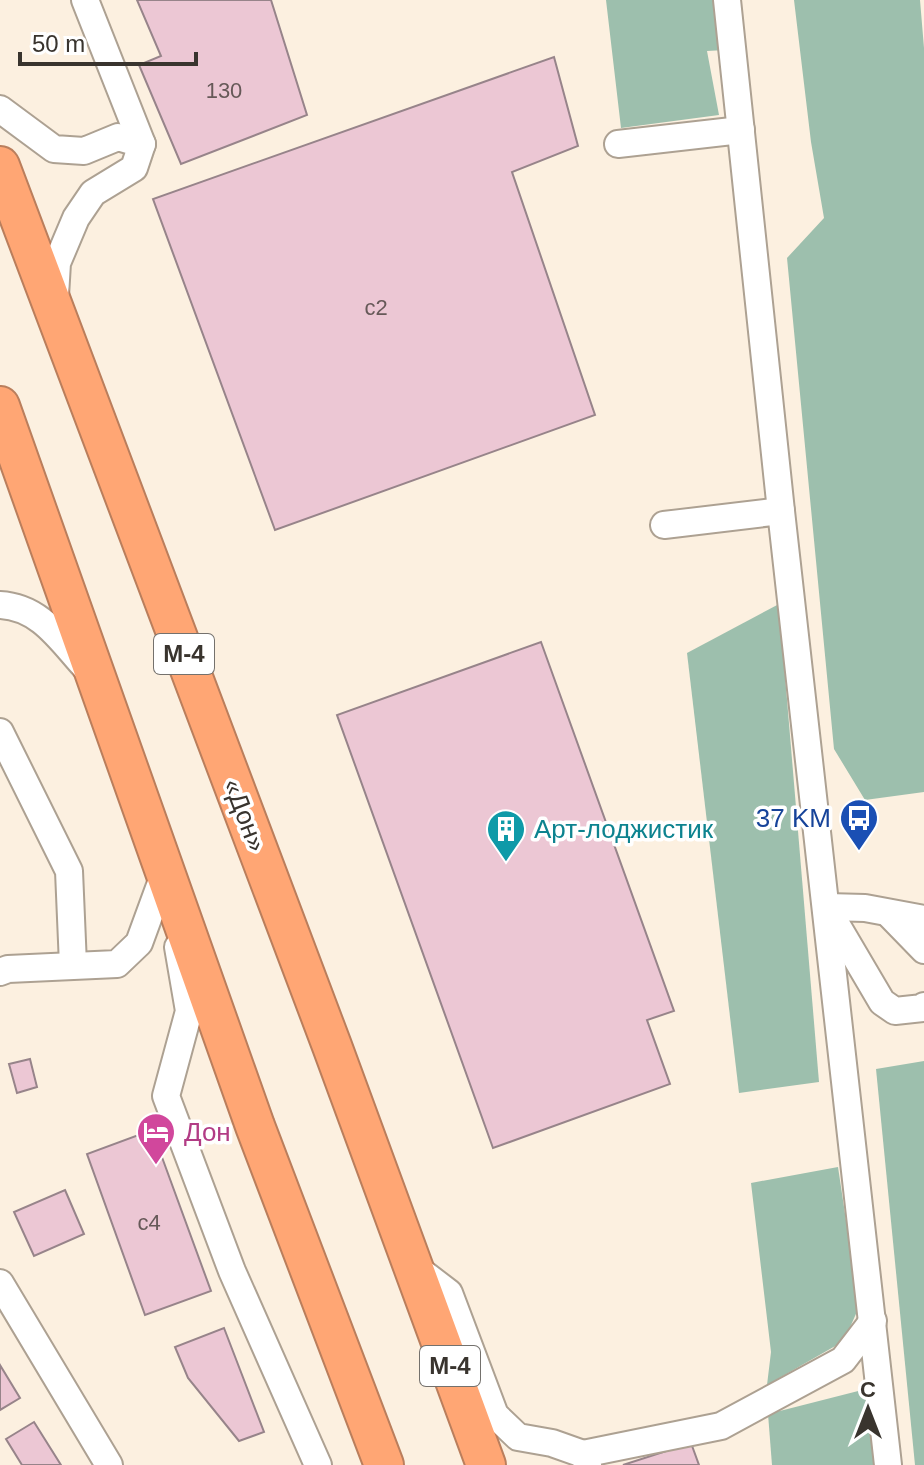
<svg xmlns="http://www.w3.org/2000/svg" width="924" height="1465" viewBox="0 0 924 1465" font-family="Arial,sans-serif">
	<rect width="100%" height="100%" fill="#fcf0e0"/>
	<!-- forest -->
	<g fill="#9dbfad">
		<polygon points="606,0 719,0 725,50 707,51 719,115 621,128"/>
		<polygon points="794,0 920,0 924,48 924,792 865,800 834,749 787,258 824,218 811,142"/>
		<polygon points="779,604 819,1082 739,1093 687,653"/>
		<polygon points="924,1061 924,1465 915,1465 876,1069"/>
		<polygon points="838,1167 859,1307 844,1341 767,1385 771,1352 751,1183"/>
		<polygon points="866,1389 876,1465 772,1465 768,1414"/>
	</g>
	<!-- building -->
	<g fill="#ecc7d4" stroke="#97848a" stroke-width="2">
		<polygon points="137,0 271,0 307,115 181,164 139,65 161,56"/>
		<polygon points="554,57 578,146 512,172 595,415 275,530 153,199"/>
		<polygon points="541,642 674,1011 647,1020 670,1084 493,1148 337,715"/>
		<polygon points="30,1059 37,1087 17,1093 9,1064"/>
		<polygon points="152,1130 211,1291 145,1315 87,1154"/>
		<polygon points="65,1190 84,1234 34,1256 14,1212"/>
		<polygon points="224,1328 264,1432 239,1441 188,1378 175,1347"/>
		<polygon points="0,1365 20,1398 0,1410"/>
		<polygon points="34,1422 61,1465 22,1465 6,1439"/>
		<polygon points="691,1443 699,1465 623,1465"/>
	</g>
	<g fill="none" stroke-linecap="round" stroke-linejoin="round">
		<!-- minor casing -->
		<g stroke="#ada192" stroke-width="30">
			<g id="minor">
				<polyline points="727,0 781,511 888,1465"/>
				<polyline points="0,109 54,149 84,151 118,137 142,144"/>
				<polyline points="618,144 741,130"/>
				<polyline points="55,296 57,263 76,218 93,193 134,168 142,144 85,0"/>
				<polyline points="664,525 781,511"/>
				<path d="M0,605C41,607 61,641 87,669"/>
				<polyline points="0,732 69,871 73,965"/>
				<polyline points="827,907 865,908 924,919"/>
				<polyline points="889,914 924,950"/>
				<polyline points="832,917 882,1002 895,1011 923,1008 924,1006"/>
				<polyline points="178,947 189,1011 166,1096 232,1271 318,1465"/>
				<polyline points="0,972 8,969 117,964 139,943 165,872"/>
				<polyline points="415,1267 449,1293 495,1415 518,1437 552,1443 583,1454 588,1465"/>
				<polyline points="0,1283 109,1465"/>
				<polyline points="583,1454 721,1426 843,1360 873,1321"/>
			</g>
		</g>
		<!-- highway casing -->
		<g stroke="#ba7e5c" stroke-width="42">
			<g id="highway">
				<polyline points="0,166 332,1046 486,1465"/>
				<polyline points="0,406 255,1126 384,1465"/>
			</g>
		</g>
		<!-- minor -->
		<use href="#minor" stroke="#fff" stroke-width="26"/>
		<!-- highway -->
		<use href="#highway" stroke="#ffa674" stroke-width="38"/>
	</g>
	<!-- icons -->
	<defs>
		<g id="bus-pin" transform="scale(2)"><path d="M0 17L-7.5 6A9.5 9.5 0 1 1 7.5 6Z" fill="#1a4fb4" stroke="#fff"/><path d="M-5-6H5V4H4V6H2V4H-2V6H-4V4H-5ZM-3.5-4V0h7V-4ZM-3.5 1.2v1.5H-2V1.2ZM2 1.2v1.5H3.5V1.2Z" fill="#fff"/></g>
		<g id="building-pin" transform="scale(2)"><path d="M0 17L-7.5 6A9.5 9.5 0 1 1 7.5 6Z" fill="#0f9aa8" stroke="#fff"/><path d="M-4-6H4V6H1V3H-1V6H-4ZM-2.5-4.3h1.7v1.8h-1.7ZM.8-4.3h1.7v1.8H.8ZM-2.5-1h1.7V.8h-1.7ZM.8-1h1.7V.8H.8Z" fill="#fff"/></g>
		<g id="hotel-pin" transform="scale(2)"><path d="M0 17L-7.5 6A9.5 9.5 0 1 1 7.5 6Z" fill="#d1479c" stroke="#fff"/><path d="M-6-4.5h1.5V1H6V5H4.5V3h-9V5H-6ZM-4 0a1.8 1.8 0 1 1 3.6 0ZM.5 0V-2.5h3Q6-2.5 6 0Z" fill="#fff"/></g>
	</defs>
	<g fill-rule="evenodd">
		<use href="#bus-pin" x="859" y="818"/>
		<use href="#building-pin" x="506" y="829"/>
		<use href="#hotel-pin" x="156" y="1132"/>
	</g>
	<g text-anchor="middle" stroke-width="7" stroke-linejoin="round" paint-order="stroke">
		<!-- number labels -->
		<g font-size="22" fill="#665958">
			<text x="224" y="98">130</text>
			<text x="376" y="315">с2</text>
			<text x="149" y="1230">с4</text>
		</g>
		<!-- shield labels -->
		<g fill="#fff" stroke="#74716d" stroke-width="2">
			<rect x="154" y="634" width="60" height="40" rx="6"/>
			<rect x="420" y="1346" width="60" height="40" rx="6"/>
		</g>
		<g font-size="24" font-weight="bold" fill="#39342e">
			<text x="184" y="662">М-4</text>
			<text x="450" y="1374">М-4</text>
		</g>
		<!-- street labels -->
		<g font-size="26" fill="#39342e" stroke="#fff">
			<text transform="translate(245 815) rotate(69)" y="9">«Дон»</text>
		</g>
		<!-- transit labels -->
		<g font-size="26" fill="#164399" stroke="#fff" text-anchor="end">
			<text x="831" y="827">37 KM</text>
		</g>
		<!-- culture labels -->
		<g font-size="26" fill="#0d838f" stroke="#fff" text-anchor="start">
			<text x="534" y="838">Арт-лоджистик</text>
		</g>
		<!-- hotel labels -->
		<g font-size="26" fill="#b23c85" stroke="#fff" text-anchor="start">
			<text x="184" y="1141">Дон</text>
		</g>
	</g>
	<!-- north arrow -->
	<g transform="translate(868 1409)" stroke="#ffffff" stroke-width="6" paint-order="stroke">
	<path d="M0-6L14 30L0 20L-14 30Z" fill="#39342e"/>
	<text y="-12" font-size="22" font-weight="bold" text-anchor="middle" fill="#39342e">С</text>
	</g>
	<!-- scale -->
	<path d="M20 52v12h176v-12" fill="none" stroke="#39342e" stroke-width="4"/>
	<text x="32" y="52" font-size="24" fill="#39342e" stroke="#ffffff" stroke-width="6" paint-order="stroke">50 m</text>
</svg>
